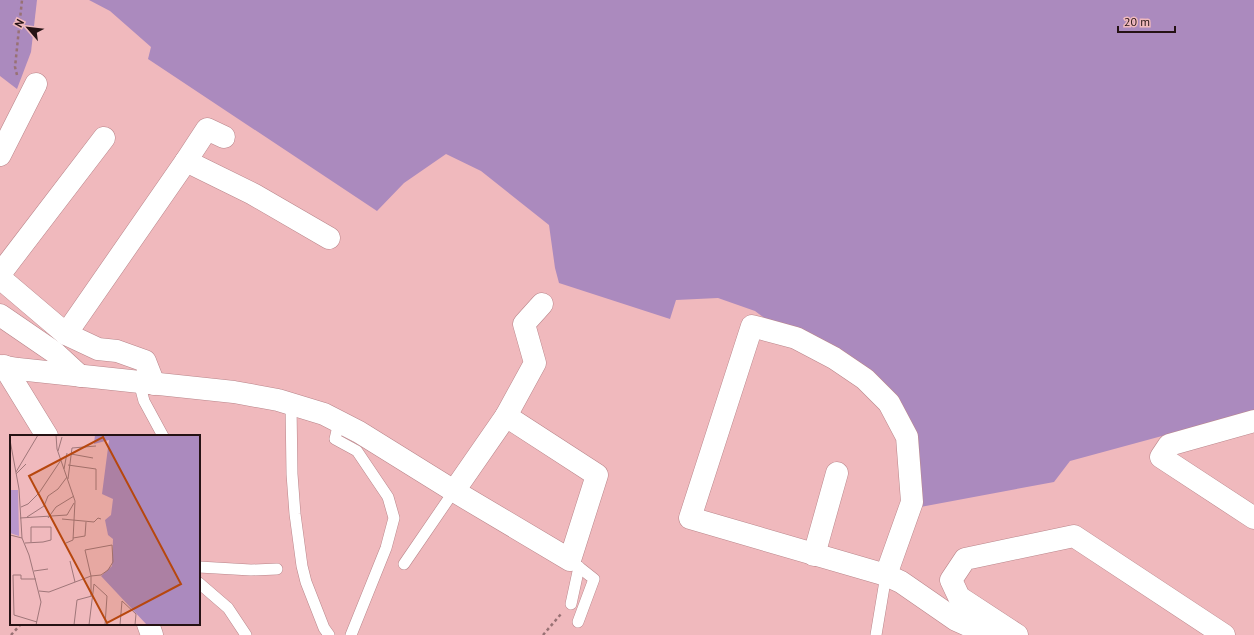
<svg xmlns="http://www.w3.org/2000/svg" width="1254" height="635" viewBox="0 0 1254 635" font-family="'PT Sans',sans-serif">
	<rect width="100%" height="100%" fill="#f0b9bd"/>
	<!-- forest -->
	<g fill="#ab8abe">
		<polygon points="0,0 37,0 31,52 17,89 0,76"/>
		<polygon points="89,0 1254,0 1254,411 1070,461 1054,482 915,508 891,400 774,325 755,311 718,298 676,300 670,319 559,283 555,268 549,225 481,171 446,154 404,183 377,211 148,59 151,47 110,11"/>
	</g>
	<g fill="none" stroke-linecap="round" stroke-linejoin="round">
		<!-- service casing -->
		<g stroke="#b9858a" stroke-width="12">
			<g id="service">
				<polyline points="139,382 144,401 163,436"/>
				<polyline points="291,404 292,474 295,514 302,566 306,582 324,628 329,635"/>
				<polyline points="339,422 335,439 357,451 388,497 394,518 386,548 351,635"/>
				<polyline points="570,560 594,579 578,622"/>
				<polyline points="404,564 454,491"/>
				<polyline points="199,567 251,570 277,569"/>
				<polyline points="199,583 228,608 246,635"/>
				<polyline points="571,604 579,567"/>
				<polyline points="876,635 886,575"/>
			</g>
		</g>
		<!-- minor casing -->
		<g stroke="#b9858a" stroke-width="23">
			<g id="minor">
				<polyline points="0,155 36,84"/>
				<polyline points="186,161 207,129 224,137"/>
				<polyline points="0,274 104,138"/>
				<polyline points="0,278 66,334 98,349 117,351 145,361 154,384"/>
				<polyline points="0,315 54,352 80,376"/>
				<polyline points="66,334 186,161 253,194 329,238"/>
				<polyline points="0,366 18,369 234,392 278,400 324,414 359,432 454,491 570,560 597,475 506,416"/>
				<polyline points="4,366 47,436"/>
				<polyline points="1254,421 1169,445 1161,457 1254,518"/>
				<polyline points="454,491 506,416 535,363 524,324 542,304"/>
				<polyline points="814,555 837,473"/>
				<polyline points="886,575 912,502 907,437 889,403 865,379 834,358 796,338 752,326 690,518 886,575 901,582 956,620 990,635"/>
				<polyline points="148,624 152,635"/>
				<polyline points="1017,635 959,597 951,580 965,559 1074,536 1224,635"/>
			</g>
		</g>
		<!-- path -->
		<g stroke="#987174" stroke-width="2.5" stroke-dasharray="3 3" stroke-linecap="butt">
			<polyline points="17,75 15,67 22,0"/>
			<polyline points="11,635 21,624"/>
			<polyline points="543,635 561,614"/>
		</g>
		<!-- service -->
		<use href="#service" stroke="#fff" stroke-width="11"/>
		<!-- minor -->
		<use href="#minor" stroke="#fff" stroke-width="22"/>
	</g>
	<!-- overview -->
	<g transform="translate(10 435)">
		<rect width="190" height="190" fill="#f0b9bd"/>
		<path d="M0,55H8L9,101L0,98Z" fill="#b997cc"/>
		<path d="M85,0H190V190H137L91,141L102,131L103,104L98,100L95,85L101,80L103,64L92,59L99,5L84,9Z" fill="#ab8abe"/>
		<path fill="none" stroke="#9f7679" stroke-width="1" d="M46,0L47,14L65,66L63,105L56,108M0,5L9,54L12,103L19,120L31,167L26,190M48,16L52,2M61,19L83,23M58,30L86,34V55M54,34L57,18M6,37L28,0M6,39L16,29M58,44L62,13L86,11M11,72L18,69L29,58L51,25M17,82L34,71L38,61L48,54L57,42M10,83L57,80L64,68M38,83L46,72L64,61M52,84L84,87L88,83L91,84M0,100L12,103M63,103L75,101L76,87M15,108L33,107L41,105V92H21V107M60,126L65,147M24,136L38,134M26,144H11V140H3L4,180L27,187M29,156L39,157L81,141L91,140L98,135L103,127L102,110L75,115L81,141V161M64,190L67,165L82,161M79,190L84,149L97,161L95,190M110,190L112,166L126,179L125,190"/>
		<path fill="#b7470e" fill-opacity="0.15" stroke="#b7470e" stroke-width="2" d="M93,2L171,149L97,188L19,41Z"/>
		<rect width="190" height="190" fill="none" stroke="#251214" stroke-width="2"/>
	</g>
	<!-- north arrow -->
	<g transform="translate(28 28) rotate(298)" stroke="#f0b9bd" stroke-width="3" paint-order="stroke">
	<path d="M0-3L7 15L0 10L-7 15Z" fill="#251214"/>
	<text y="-6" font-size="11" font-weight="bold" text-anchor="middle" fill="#251214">N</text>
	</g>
	<!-- scale -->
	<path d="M1118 26v6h57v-6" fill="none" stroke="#251214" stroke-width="2"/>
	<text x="1124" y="26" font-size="12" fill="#251214" stroke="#f0b9bd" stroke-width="3" paint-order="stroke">20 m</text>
</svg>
